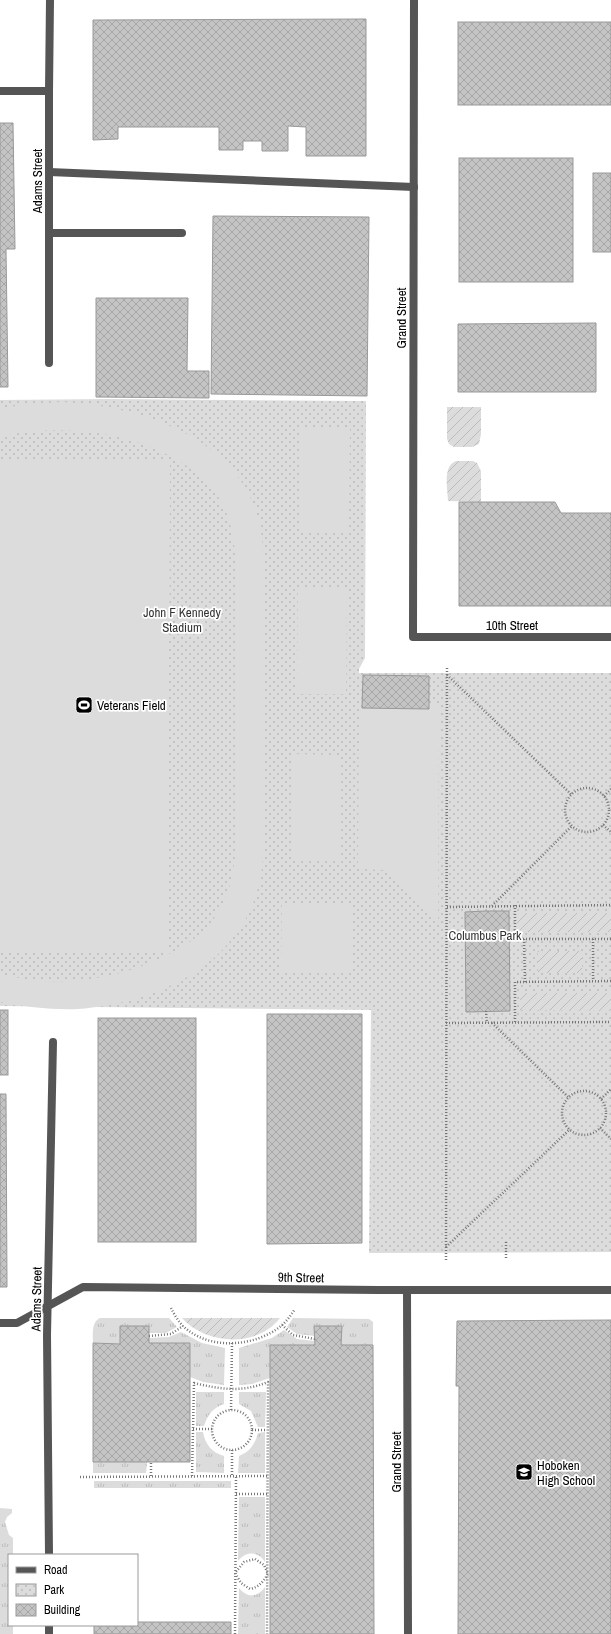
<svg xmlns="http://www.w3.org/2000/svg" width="611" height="1634" viewBox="0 0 611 1634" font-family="'Archivo Narrow',sans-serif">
	<defs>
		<pattern id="grass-tufts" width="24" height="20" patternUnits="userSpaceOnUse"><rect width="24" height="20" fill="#dcdcdc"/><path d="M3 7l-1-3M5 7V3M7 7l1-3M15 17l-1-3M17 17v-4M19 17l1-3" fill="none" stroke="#bbb"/></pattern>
		<pattern id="park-dots" width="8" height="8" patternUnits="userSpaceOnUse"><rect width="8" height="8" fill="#dcdcdc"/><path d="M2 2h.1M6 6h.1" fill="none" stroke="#bbb" stroke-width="1.8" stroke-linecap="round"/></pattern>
		<pattern id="garden-furrows" width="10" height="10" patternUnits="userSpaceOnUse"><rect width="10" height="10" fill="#dcdcdc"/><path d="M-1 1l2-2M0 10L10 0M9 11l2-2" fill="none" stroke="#bbb"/></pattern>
		<pattern id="building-cross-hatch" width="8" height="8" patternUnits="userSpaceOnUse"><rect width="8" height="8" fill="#c4c4c4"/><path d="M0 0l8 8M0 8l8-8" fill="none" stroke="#a7a7a7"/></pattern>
	</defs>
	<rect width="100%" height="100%" fill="#fff"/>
	<!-- grass -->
	<g fill="url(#grass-tufts)">
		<path d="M100,1318H169L177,1327L166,1333H149V1326H120V1344L93,1343C93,1335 91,1322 100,1318Z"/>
		<polygon points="293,1318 369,1319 373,1322 373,1345 341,1345 341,1326 315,1326 315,1336 297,1334 287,1327"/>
		<polygon points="284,1330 297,1339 315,1341 315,1345 270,1345 270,1378 252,1384 239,1385 239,1348 272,1338"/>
		<polygon points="181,1332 202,1343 225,1348 224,1385 203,1382 190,1377 190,1343 149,1343 149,1338 169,1337"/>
		<path d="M196,1392H224V1404C213,1408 208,1414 204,1426H196Z"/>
		<polygon points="239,1392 266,1392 265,1427 258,1427 251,1411 239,1404"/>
		<path d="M196,1432H203C205,1444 212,1453 224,1456V1473L196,1472Z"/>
		<path d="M265,1432V1473H238L239,1456C250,1452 255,1444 258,1433Z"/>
		<polygon points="93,1462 147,1462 146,1473 93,1473"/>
		<rect x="94" y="1481" width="137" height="7"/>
		<path d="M239,1497H265V1562C258,1551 246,1551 238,1561Z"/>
		<polygon points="0,1508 12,1509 12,1513 7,1517 5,1522 9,1535 13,1538 13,1555 9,1555 9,1625 13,1625 13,1634 0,1634"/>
		<path d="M265,1587V1634H238L239,1588C247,1598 257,1598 265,1587Z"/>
	</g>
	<!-- park -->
	<polygon fill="url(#park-dots)" points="109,399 366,401 365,658 359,669 359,673 611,673 611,1252 369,1253 371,1010 0,1006 0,400"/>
	<!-- garden -->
	<g fill="url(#garden-furrows)">
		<polygon points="447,407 481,407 481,434 479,444 472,447 454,447 449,444 447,439"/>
		<path d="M456,461H473L477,463L481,471V502L448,501C448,490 442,466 456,461Z"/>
		<rect x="517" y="913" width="94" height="19"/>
		<rect x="538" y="951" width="44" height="22"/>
		<polygon points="520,993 611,993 611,1011 520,1010"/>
		<path d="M182,1318H280C257,1348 206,1345 182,1318Z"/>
	</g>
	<!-- pitch -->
	<g fill="#dcdcdc">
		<path d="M60,402C138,405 242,437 260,526C262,536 263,546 263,556V856C258,955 168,1002 78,1009C52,1010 26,1007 0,1002V974C55,989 118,981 169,954C184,946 199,937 210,924C226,904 233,881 235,856V556C234,530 227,506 210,486C164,434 64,420 0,437V409L21,405Z"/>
		<polygon points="301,427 350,427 349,533 301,533"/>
		<polygon points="0,460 170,460 168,952 0,951"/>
		<polygon points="298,588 347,588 346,694 297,694"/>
		<polygon points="429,704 439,704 438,925 385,870 358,869 359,709 428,709"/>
		<polygon points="292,754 341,755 341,861 292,861"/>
		<polygon points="282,905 351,905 351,973 281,973"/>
	</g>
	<!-- building -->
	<g fill="url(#building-cross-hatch)" stroke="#999">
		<polygon points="366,19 366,156 306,156 306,127 288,126 288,151 262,151 262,141 243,141 243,150 219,150 219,127 118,127 118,139 93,140 93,20"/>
		<rect x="458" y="22" width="153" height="83"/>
		<polygon points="0,123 13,123 15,249 6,249 8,387 0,387"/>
		<rect x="459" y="158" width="114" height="124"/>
		<rect x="593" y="173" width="18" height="79"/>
		<polygon points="213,216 369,217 367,396 211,394"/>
		<polygon points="96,298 188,298 187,371 209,371 209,398 96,397"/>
		<polygon points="596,323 596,392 458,392 458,324"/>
		<polygon points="459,502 555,502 561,513 611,513 611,606 459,606"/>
		<polygon points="363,675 429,676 429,709 362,708"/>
		<polygon points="485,911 509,911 510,1011 466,1012 465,912"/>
		<rect x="0" y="1010" width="8" height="65"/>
		<polygon points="267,1014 362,1014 362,1243 267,1244"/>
		<rect x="98" y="1018" width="98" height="224"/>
		<polygon points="0,1094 6,1094 7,1287 0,1287"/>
		<polygon points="611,1320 611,1634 458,1634 459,1386 456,1386 457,1321"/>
		<polygon points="120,1326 149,1326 149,1343 190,1343 190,1462 93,1462 93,1343 120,1344"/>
		<polygon points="314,1326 342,1326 341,1345 373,1345 374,1634 270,1634 270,1345 315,1345"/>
		<polygon points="137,1622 231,1622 231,1634 94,1634 94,1625 137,1625"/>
	</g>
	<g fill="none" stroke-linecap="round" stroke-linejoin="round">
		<!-- path -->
		<g stroke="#777" stroke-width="2.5" stroke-dasharray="1 2" stroke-linecap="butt">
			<polyline points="447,675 572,795"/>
			<circle cx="587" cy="810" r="22"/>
			<polyline points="604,796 611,789"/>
			<polyline points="603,825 611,832"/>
			<polyline points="515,905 515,939 611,939"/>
			<polyline points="492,906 572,826"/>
			<polyline points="447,907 611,905"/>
			<polyline points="524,939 525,982"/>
			<polyline points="593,939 593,981"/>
			<polyline points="486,1011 487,1023"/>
			<polyline points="515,1022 515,982 611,981"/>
			<polyline points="446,1023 611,1022"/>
			<polyline points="492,1023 569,1098"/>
			<circle cx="584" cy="1113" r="22"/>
			<polyline points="601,1099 611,1089"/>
			<polyline points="600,1128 611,1139"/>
			<polyline points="506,1242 506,1259"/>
			<polyline points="446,1247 570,1129"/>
			<polyline points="446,1260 447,666"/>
			<path d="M171,1308C174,1314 178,1321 183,1326C209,1351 255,1347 281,1326C287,1321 291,1315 295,1309"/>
			<polyline points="282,1325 293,1335 315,1339"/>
			<polyline points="149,1336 171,1334 183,1326"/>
			<circle cx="232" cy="1430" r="20"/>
			<polyline points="231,1410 232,1343"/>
			<polyline points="193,1429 212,1429"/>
			<polyline points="252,1430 267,1430"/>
			<polyline points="232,1450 232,1476"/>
			<polyline points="151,1476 151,1462"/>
			<path d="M192,1476L194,1383C220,1389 241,1393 268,1382L267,1634"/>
			<polyline points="80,1477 267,1476"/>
			<polyline points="236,1494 267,1494"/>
			<path d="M255,1559L264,1565L268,1574C263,1582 259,1587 250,1589L241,1583L235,1573L244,1562Z"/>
			<polyline points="235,1634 236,1476"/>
		</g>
		<!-- service -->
		<g stroke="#555" stroke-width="8">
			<polyline points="49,172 414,187"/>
			<polyline points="49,233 182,233"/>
		</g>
		<!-- minor -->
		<g stroke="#555" stroke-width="8">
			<polyline points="414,0 413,637 611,637"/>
			<polyline points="0,91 49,91"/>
			<polyline points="49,363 49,91 50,0"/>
			<polyline points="407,1290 408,1634"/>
			<polyline points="0,1323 17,1323 83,1287 378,1290 611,1290"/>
			<polyline points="49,1555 47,1335 53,1042"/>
			<polyline points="49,1625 49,1634"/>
		</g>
	</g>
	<!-- icons -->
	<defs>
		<g id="stadium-square" transform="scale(0.9)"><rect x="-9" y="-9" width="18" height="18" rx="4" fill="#000" stroke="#fff"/><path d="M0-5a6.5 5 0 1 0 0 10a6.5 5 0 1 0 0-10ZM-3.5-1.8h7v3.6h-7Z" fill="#fff"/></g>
		<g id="school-square" transform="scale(0.9)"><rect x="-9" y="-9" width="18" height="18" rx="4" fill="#000" stroke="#fff"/><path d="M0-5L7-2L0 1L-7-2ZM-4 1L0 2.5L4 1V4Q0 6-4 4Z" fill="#fff"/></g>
	</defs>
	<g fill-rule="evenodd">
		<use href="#stadium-square" x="84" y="705"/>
		<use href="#school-square" x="524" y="1472"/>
	</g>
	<g text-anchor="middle" stroke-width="3.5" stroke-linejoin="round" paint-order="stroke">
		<!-- street labels -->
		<g font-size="13" fill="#000" stroke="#fff">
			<text transform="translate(37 181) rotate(-90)" y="5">Adams Street</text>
			<text transform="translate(401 318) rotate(-90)" y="5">Grand Street</text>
			<text x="512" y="630">10th Street</text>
			<text transform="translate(301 1277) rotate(1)" y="5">9th Street</text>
			<text transform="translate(36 1299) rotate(-89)" y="5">Adams Street</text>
			<text transform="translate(396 1462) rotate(-90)" y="5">Grand Street</text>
		</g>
		<!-- park labels -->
		<g font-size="13" fill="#333" stroke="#fff">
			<text x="182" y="617">John F Kennedy<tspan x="182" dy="15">Stadium</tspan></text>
			<text x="485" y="940">Columbus Park</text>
		</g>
		<!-- poi labels -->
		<g font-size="13" fill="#000" stroke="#fff" text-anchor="start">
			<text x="97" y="710">Veterans Field</text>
			<text x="537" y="1470">Hoboken<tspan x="537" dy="15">High School</tspan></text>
		</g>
	</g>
	<!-- legend -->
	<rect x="8" y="1554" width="130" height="72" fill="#ffffff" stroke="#999999"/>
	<rect x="16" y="1567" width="20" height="6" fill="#555555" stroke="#999999"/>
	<text x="44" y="1574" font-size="12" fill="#000000">Road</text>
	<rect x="16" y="1584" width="20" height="12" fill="url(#park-dots)" stroke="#999999"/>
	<text x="44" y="1594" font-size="12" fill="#000000">Park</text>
	<rect x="16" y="1604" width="20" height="12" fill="url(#building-cross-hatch)" stroke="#999999"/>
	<text x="44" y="1614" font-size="12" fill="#000000">Building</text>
</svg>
